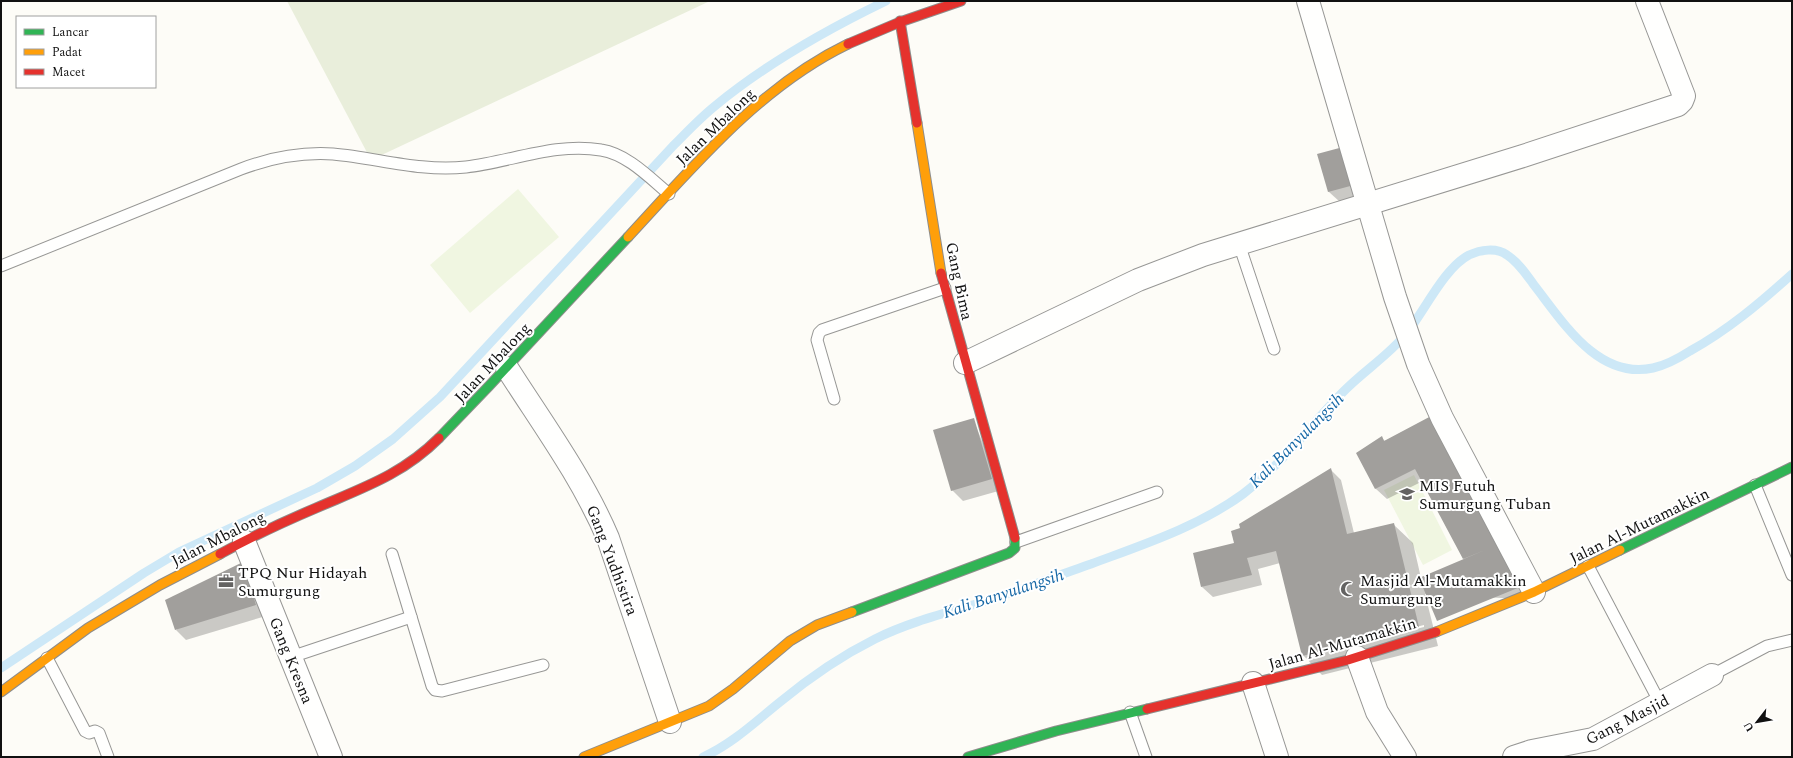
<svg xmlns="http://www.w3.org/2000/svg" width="1793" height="758" viewBox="0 0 1793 758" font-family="Spectral,serif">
	<rect width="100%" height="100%" fill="#fdfcf7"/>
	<!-- cemetery -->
	<polygon fill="#e9eedb" points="287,1 710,1 371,160"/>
	<!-- pitch -->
	<g fill="#f0f6e1">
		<polygon points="518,189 559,237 470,313 430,265"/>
		<polygon points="1414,475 1452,550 1423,565 1384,490"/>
	</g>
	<!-- shadow -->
	<g fill="#0003" fill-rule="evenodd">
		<polygon points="1318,155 1364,195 1340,202 1329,192"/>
		<path d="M1433,416L1539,600L1425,594L1438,646L1322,675L1303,655L1280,563L1258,569L1262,585L1213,597L1202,587L1235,544L1242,529L1331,470L1341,480L1354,533L1393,524L1413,543L1421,578L1465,560L1423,481L1387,499L1376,489L1357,453L1382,438L1385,441ZM1424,625V627L1315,654V652Z"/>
		<polygon points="973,419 1002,490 963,501 952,490"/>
		<polygon points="253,574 266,616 186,640 176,630"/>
	</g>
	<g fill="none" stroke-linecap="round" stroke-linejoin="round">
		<!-- stream -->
		<g stroke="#cde8f7" stroke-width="9">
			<path d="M1,668L144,573L179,552L317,488L355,466L393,439L440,397L673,146C687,132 700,118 715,106C767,63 826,30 886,1"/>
			<path d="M703,757C732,744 755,722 780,702C809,678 841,656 875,639C907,623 942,614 976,604C1015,592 1053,577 1091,564C1142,545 1198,527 1243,494C1281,465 1309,427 1342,393C1362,372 1388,356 1406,334C1424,312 1444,268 1469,255C1480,250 1496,247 1507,255C1518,262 1526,274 1534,285C1563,322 1598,380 1653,368C1667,365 1679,358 1690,351C1728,330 1760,303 1792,274"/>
		</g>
	</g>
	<!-- building -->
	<g fill="#a19f9c">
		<polygon points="1343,147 1354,185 1328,192 1317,154"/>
		<polygon points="1433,415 1525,585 1437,621 1419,578 1485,550 1463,559 1415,469 1375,489 1356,453 1382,436 1384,441"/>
		<polygon points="974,418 992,479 951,491 933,430"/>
		<polygon points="1331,468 1347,534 1394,523 1419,627 1302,656 1276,551 1247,558 1252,575 1201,587 1193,553 1234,543 1231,531 1240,528 1239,524"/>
		<polygon points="243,562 256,605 175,630 165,600"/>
	</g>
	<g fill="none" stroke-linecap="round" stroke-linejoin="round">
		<!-- lane casing -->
		<g stroke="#979795" stroke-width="13">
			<g id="lane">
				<polyline points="1239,244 1274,349"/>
				<path d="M1,266L241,169C270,158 302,152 333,154C378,158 420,172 466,167C510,162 556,142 601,150C627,154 649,177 669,194"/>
				<polyline points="834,399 817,340 819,333 822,330 945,288"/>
				<polyline points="1755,485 1792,575"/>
				<polyline points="1016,542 1157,492"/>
				<polyline points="392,554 432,686 435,690 442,691 543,665"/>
				<polyline points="1588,566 1660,703"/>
				<polyline points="291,657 411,617"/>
				<polyline points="47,658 85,731 89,733 95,731 99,733 108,757"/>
				<polyline points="1712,675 1767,646 1792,640"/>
				<polyline points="1130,712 1146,757"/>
			</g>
		</g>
		<!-- street casing -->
		<g stroke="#979795" stroke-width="24">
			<g id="street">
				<polyline points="1308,1 1395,297 1418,364 1442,418 1534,592"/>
				<polyline points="965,363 1138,280 1203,255 1523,156 1678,105 1682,101 1684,96 1647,1"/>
				<path d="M507,368C542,423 582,477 608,538L670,722"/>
				<polyline points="244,541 331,757"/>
				<polyline points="1357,657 1377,712 1405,757"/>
				<polyline points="1253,683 1277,757"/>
				<polyline points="1514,757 1532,751 1593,739 1712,675"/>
			</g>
		</g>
		<!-- fast casing -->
		<g stroke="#8e8d8b" stroke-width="11">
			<g id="fast">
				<polyline points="439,438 489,386 628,237"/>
				<polyline points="1620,550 1792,467"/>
				<polyline points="852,612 1009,553 1015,548 1015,538"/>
				<polyline points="968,757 1056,731 1147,709"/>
			</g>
		</g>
		<!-- slow casing -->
		<g stroke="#8e8d8b" stroke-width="11">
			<g id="slow">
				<polyline points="917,123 941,273"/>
				<path d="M628,237C694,166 759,87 848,44"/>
				<polyline points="1436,632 1534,592 1620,550"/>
				<polyline points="1,692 88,628 160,585 220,554"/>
				<polyline points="584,757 709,706 733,689 790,641 817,625 852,612"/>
			</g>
		</g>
		<!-- jam casing -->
		<g stroke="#8e8d8b" stroke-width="11">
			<g id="jam">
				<polyline points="900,21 917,123"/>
				<polyline points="848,44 900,22 961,1"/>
				<polyline points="941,273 1015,538"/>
				<path d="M220,554C251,537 283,522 316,508C362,488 402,475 439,438"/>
				<polyline points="1147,709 1348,660 1436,632"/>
			</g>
		</g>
		<!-- lane -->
		<use href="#lane" stroke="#fffffe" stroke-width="11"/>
		<!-- street -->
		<use href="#street" stroke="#fffffe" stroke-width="22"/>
		<!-- fast -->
		<use href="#fast" stroke="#30b455" stroke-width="9"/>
		<!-- slow -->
		<use href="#slow" stroke="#ff9f0a" stroke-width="9"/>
		<!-- jam -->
		<use href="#jam" stroke="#e5322d" stroke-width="9"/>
	</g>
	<!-- icons -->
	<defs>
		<g id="school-bare" transform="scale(1.2)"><path d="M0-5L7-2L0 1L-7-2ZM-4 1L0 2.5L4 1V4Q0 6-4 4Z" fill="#646362" stroke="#fff" stroke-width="2.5" paint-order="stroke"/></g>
		<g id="office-bare" transform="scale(1.2)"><path d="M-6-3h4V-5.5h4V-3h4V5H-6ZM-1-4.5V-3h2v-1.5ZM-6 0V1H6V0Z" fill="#646362" stroke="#fff" stroke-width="2.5" paint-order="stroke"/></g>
		<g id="mosque-bare" transform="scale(1.2)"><path d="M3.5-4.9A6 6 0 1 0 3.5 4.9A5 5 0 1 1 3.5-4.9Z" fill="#646362" stroke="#fff" stroke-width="2.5" paint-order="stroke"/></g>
	</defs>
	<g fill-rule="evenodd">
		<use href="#school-bare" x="1407" y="494"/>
		<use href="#office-bare" x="226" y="581"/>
		<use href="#mosque-bare" x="1348" y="589"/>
	</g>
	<g text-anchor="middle" stroke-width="4" stroke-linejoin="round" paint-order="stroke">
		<!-- street labels -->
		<g font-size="16" fill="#111" stroke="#fff">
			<text transform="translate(715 126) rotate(-44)" y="6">Jalan Mbalong</text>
			<text transform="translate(960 281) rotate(78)" y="6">Gang Bima</text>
			<text transform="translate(492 362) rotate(-47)" y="6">Jalan Mbalong</text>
			<text transform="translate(1639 525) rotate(-26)" y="6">Jalan Al-Mutamakkin</text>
			<text transform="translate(218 538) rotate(-27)" y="6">Jalan Mbalong</text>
			<text transform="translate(613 560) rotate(69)" y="6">Gang Yudhistira</text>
			<text transform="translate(1342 643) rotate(-16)" y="6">Jalan Al-Mutamakkin</text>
			<text transform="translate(292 660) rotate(68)" y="6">Gang Kresna</text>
			<text transform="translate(1627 719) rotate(-27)" y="6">Gang Masjid</text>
		</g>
		<!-- poi labels -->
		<g font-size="16" fill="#111" stroke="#fff" text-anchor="start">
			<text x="1419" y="491">MIS Futuh<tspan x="1419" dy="18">Sumurgung Tuban</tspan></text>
			<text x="238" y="578">TPQ Nur Hidayah<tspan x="238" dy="18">Sumurgung</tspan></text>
			<text x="1360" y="586">Masjid Al-Mutamakkin<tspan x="1360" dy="18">Sumurgung</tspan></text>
		</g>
		<!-- water labels -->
		<g font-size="17" font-style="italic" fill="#1768a6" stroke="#fff">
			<text transform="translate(1296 440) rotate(-45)" y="6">Kali Banyulangsih</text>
			<text transform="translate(1003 593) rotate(-18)" y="6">Kali Banyulangsih</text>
		</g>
	</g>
	<!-- border -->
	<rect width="1793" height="758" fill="none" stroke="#111111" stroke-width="4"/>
	<!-- legend -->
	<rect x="16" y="16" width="140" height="72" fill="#ffffff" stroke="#a0a0a0"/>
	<rect x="24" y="29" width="20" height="6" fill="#30b455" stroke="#a0a0a0"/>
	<text x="52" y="36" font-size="12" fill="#111111">Lancar</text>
	<rect x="24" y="49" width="20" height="6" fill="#ff9f0a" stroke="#a0a0a0"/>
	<text x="52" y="56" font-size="12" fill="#111111">Padat</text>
	<rect x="24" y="69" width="20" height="6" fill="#e5322d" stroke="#a0a0a0"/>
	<text x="52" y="76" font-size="12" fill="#111111">Macet</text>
	<!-- north arrow -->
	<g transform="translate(1757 722) rotate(239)" stroke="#ffffff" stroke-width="3" paint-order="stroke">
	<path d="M0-3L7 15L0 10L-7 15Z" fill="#111111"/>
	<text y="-6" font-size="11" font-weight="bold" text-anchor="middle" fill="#111111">U</text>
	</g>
</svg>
